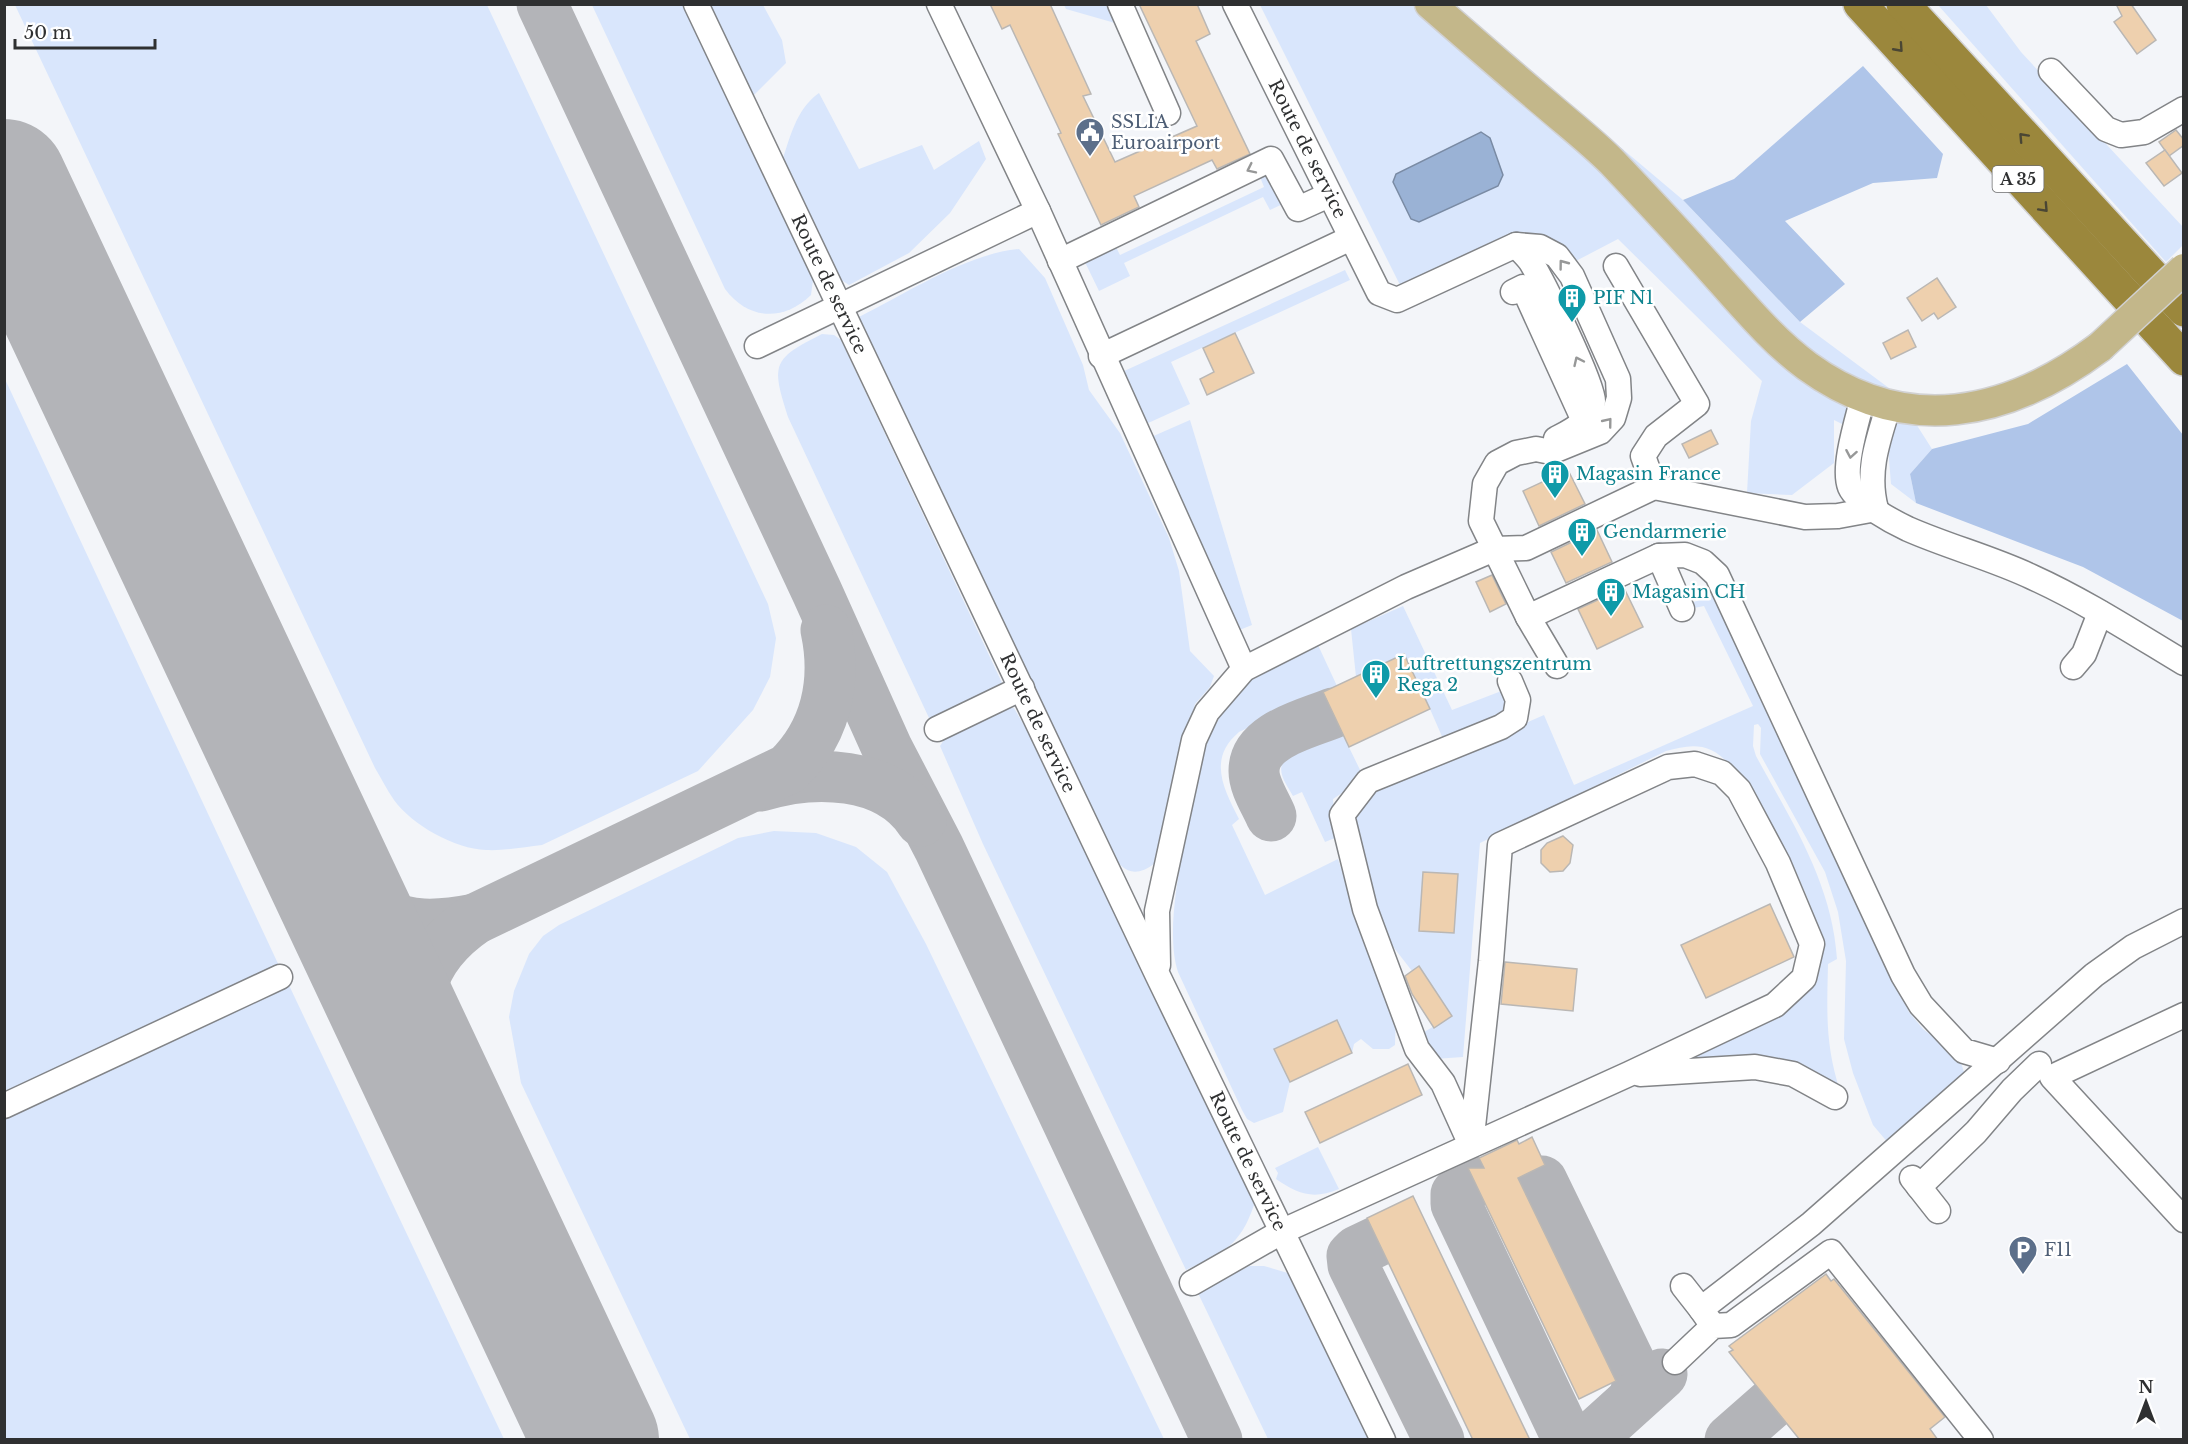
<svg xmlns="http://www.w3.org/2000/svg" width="2188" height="1444" viewBox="0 0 2188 1444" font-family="'Libre Baskerville',serif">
	<rect width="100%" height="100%" fill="#f3f5f9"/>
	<!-- green -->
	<g fill="#d9e6fc">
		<path d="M15,5H487L768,604L776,638L770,677L753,710L698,771L542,845C524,847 504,851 486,850C455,849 412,825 394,800C387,790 381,778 375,768Z"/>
		<path d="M592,5H683L813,280L811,295C783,322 748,320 725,289Z"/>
		<polygon points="704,5 763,5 782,40 786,63 750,99"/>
		<polygon points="1064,5 1106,5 1115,23 1066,9"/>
		<polygon points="1260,5 1452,5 1683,200 1800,322 1897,394 1932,449 1910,474 1916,503 1891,484 1888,447 1834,420 1834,463 1792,495 1747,493 1751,421 1762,381 1618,239 1574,262 1548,236 1511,234 1400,285"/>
		<polygon points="1938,5 1986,5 2021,52 2183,227 2183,245 2166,262"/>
		<path d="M819,93L859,169L922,145L934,170L979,141L986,159L950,213L909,253L849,285L829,272L780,167C790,139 795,110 819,93Z"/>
		<polygon points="1270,167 1287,202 1270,210 1263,197 1124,263 1130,276 1099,291 1082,256 1113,241 1120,255 1264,187 1258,172"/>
		<path d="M1019,249L1045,278L1083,365L1089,390L1120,433L1169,538L1179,571L1190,651L1214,676L1210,687L1195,704L1155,863C1120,891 1109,845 1095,819L859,325V317C907,293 966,254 1019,249Z"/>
		<polygon points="1345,270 1350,280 1171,362 1190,404 1146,424 1122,372"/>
		<path d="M822,334L834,335L841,340L1004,687L930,720L788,417C771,364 772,359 822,334Z"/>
		<polygon points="4,377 281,970 4,1100"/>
		<polygon points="1190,420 1252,625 1237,631 1149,438"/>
		<path d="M1712,595L1909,1012L1923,1029L1959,1057L1966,1078L1889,1144L1873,1125L1853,1073L1844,1039L1846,961L1838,912L1825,872L1760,754L1761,728L1758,724L1754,725L1753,746L1756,756C1792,822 1832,883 1837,959L1828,964C1827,1012 1825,1044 1840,1091L1686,1062L1685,1058L1775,1017L1821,939C1812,896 1751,768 1711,750C1696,743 1682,747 1666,751L1480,843L1463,1057L1434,1059L1424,1032L1452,1016L1419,966L1412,971L1391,944L1376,907L1354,813L1368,792L1544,715L1574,785L1753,706L1704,606L1689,609V604Z"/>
		<polygon points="1403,606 1452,710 1504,690 1505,712 1444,741 1430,709 1356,677 1351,629"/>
		<path d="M1318,645L1337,686L1239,732C1207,759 1224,789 1239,819L1232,825L1265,895L1338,859L1363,935L1396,1009L1395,1045L1389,1049H1373L1361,1039L1354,1044L1352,1053L1336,1020L1275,1048L1290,1082L1283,1112L1254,1123L1247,1119L1242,1110L1178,972C1161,921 1192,814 1202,758C1212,726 1231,693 1259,673C1276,661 1299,654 1318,645Z"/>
		<path d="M1000,708H1014L1046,763L1239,1166L1254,1205C1240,1246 1224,1252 1186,1270L983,844L940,746L949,732Z"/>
		<path d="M1342,733L1364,778L1333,799L1335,838L1325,842L1302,792L1293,796C1287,785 1275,771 1285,759Z"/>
		<polygon points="774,831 816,833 856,847 887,872 926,944 1164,1439 690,1439 521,1083 509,1017 514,991 529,954 543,936 559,925 738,838"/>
		<polygon points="287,981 504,1439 5,1439 4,1112"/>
		<path d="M1318,1147L1339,1189C1313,1200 1298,1194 1276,1179L1278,1173L1275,1168Z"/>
		<polygon points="1249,1266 1264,1266 1291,1274 1369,1439 1268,1439 1197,1291"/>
	</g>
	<!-- forest -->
	<g fill="#afc5e9">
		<polygon points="1863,66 1943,154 1937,178 1873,183 1785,221 1845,284 1800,322 1683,200 1734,179"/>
		<polygon points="2127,364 2183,435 2183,621 2083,567 1916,503 1910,474 1932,449 2028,424"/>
	</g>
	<!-- water -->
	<polygon fill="#9ab2d5" stroke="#7a8ba4" stroke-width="1.5" points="1481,132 1490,138 1503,175 1498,186 1419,222 1411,219 1393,182 1396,174"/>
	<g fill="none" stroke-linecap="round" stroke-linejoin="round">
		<!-- taxiway -->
		<g stroke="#b3b4b8" stroke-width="51">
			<polyline points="542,4 817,592 887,748 939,848 1217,1440"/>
			<path d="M761,786C813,770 887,770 921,821"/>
			<path d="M1271,816C1265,802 1254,786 1254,771C1254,735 1307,724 1333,713"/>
			<path d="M320,851C368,914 394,935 475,919"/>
			<path d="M425,1076C410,1008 414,961 475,919L788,769C826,732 837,682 826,630"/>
			<polyline points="1542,1181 1638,1379 1635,1397"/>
			<polyline points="1474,1182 1462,1187 1456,1194 1456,1204 1568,1440"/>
			<polyline points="1378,1241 1357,1251 1352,1256 1353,1265 1439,1440"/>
			<polyline points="1589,1440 1662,1374"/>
			<polyline points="1730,1440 1771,1404"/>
		</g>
		<!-- runway -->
		<polyline stroke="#b3b4b8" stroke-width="126" points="4,182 596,1440"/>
	</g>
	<!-- building -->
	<g fill="#eed0ae" stroke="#bab7b4" stroke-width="1.5">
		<polygon points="990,4 1050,4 1091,94 1083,96 1115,162 1197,126 1139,4 1197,4 1210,34 1196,41 1250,154 1217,169 1212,160 1134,196 1139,207 1101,225 1058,134 1061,133 1010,25 1002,29"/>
		<polygon points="2116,4 2131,4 2156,40 2137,54 2114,22 2122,16"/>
		<polygon points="2176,130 2184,140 2184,145 2169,156 2159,142"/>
		<polygon points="2165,150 2182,173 2164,186 2146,163"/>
		<polygon points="1937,278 1956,307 1938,319 1934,313 1922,321 1907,298"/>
		<polygon points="1908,330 1916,347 1891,359 1883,343"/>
		<polygon points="1235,333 1254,373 1207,395 1200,379 1214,372 1203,348"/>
		<polygon points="1711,430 1718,444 1689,458 1682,444"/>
		<polygon points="1568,470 1585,504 1539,526 1523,491"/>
		<polygon points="1597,530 1612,562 1566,583 1551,552"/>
		<polygon points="1492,575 1506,604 1490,612 1476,582"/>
		<polygon points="1624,588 1643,627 1597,649 1578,609"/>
		<polygon points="1404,654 1430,709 1349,747 1323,692"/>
		<polygon points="1563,836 1573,845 1570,863 1563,871 1550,872 1541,863 1541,850 1547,843"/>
		<polygon points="1423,872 1458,874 1454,933 1419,931"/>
		<polygon points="1770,904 1794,957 1706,998 1681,945"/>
		<polygon points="1505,962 1577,969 1573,1011 1501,1004"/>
		<polygon points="1419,966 1452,1016 1434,1028 1412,994 1405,976"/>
		<polygon points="1337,1020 1352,1053 1290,1082 1274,1049"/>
		<polygon points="1408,1064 1422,1095 1320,1143 1305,1112"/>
		<polygon points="1532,1137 1545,1165 1518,1178 1616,1381 1579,1399 1468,1168 1484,1168 1479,1158 1517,1140 1519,1144"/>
		<polygon points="1413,1196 1530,1440 1473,1440 1367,1218"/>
		<polygon points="1826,1274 1831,1281 1834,1279 1945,1417 1930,1429 1938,1440 1800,1440 1729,1352 1733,1350 1729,1346"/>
	</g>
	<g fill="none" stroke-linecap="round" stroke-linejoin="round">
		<!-- minor casing -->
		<g stroke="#828487" stroke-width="27">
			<g id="minor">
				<path id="s1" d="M696,4L1158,976L1383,1440"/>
				<polyline points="939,4 1038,211 1244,669"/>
				<polyline points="1120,4 1168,113"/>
				<path id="s2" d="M1235,4L1379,293L1397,300L1516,245L1540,247L1557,256L1572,276L1618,379L1619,398L1613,418L1600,432L1551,452L1536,449L1516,453L1497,463L1485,484L1481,521L1528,617L1659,556L1685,555L1703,562L1717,575L1903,975L1921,1005L1964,1051L1998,1061"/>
				<polyline points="2051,71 2106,129 2121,135 2144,132 2184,109"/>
				<path d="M1516,245C1521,251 1527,256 1531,262C1543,282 1593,383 1593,401C1593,421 1571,431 1556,439"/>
				<polyline points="1060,261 1271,159 1298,209 1329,195"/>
				<polyline points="1616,266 1697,404 1656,436 1643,456 1654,487"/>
				<polyline points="1513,292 1523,287 1584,421"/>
				<polyline points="757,346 1038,211"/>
				<polyline points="1101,356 1351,238"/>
				<path d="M1863,397C1858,418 1842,467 1850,487C1856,502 1893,522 1908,529C1949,547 1992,558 2032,577C2085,601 2134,633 2184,663"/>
				<path d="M1876,509C1866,472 1878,440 1889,405"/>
				<polyline points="1659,556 1682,609"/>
				<polyline points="1528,617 1557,666"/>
				<polyline points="2073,667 2084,654 2100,613"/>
				<polyline points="937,729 1022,688"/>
				<polyline points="1158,965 1157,911 1194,740 1207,712 1244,669 1406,587 1494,549 1526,548 1654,487 1805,517 1838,516 1876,509"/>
				<polyline points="2184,1015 2052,1077 2184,1220"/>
				<polyline points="1640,1074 1755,1067 1793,1074 1835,1097"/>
				<polyline points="4,1106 280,977"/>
				<polyline points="1471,1145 1443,1083 1417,1049 1365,909 1342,815 1368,781 1501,727 1515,718 1518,700 1510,681"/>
				<polyline points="1912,1178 1938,1211"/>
				<polyline points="1919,1187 1976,1132 2012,1090 2039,1064"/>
				<polyline points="1192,1283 1283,1231 1629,1074 1775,1005 1804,978 1812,944 1778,863 1739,790 1722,773 1695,764 1668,767 1500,845 1491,961 1471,1145"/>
				<polyline points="1683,1286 1701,1309"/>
				<polyline points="1713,1326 1701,1309 1811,1224 2094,975 2133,947 2184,921"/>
				<polyline points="1675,1362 1713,1326 1731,1325 1831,1252 1981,1440"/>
			</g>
		</g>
		<!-- major casing -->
		<g stroke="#d1d1d2" stroke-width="33">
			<path id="major" d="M1430,4C1469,38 1508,72 1547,105C1569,124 1592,142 1612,162C1648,200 1683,237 1717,276C1745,307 1773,341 1807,366C1906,438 2008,416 2100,347"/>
		</g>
		<!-- highway casing -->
		<g stroke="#d1d1d2" stroke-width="36">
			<g id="highway">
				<polyline points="1860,4 2184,359"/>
				<polyline points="1903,4 2184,310"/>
			</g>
		</g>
		<!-- minor -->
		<use href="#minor" stroke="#fff" stroke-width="24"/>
		<!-- major -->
		<use href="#major" stroke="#c3b78a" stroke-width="30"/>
		<!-- highway -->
		<use href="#highway" stroke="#9b873c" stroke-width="33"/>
		<!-- major-bridge casing -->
		<g stroke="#d1d1d2" stroke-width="33" stroke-linecap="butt">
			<polyline id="major-bridge" points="2100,347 2184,269"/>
		</g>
		<!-- major-bridge -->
		<use href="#major-bridge" stroke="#c3b78a" stroke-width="30"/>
	</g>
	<!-- one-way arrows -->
	<defs><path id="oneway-chevron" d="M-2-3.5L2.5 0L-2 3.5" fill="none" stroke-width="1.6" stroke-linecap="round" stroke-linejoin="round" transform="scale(1.5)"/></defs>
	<g stroke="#4a4634">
		<use href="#oneway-chevron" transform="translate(1899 48) rotate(48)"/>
		<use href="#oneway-chevron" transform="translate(2023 137) rotate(-133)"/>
		<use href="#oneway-chevron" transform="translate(2044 208) rotate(47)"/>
	</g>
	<g stroke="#979898">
		<use href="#oneway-chevron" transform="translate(1251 169) rotate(154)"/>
		<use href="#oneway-chevron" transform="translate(1563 264) rotate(-127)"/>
		<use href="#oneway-chevron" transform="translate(1578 361) rotate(-115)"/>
		<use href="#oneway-chevron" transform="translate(1608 422) rotate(-51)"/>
		<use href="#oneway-chevron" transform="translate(1851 454) rotate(100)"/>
	</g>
	<!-- icons -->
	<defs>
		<g id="civic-pin" transform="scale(1.5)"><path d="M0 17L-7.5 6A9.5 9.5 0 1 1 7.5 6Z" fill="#5c6f8a" stroke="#fff"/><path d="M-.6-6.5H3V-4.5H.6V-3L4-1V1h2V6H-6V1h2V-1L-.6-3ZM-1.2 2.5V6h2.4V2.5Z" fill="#fff"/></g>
		<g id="building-pin" transform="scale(1.5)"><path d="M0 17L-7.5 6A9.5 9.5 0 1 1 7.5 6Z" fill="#0f9aa8" stroke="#fff"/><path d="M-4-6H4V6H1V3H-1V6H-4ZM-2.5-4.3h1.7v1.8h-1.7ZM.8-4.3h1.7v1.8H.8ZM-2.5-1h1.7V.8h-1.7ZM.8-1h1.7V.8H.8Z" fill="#fff"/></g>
		<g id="parking-pin" transform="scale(1.5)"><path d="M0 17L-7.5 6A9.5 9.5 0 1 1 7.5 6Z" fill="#5c6f8a" stroke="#fff"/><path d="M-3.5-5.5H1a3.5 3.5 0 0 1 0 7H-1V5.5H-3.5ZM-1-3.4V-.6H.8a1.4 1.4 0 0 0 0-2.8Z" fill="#fff"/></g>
	</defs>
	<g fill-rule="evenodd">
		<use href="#civic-pin" x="1090" y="132"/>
		<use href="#building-pin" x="1572" y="298"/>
		<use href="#building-pin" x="1555" y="474"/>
		<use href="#building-pin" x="1582" y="532"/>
		<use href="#building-pin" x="1611" y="592"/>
		<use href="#building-pin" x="1376" y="674"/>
		<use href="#parking-pin" x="2023" y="1250"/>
	</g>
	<g text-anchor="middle" stroke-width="5" stroke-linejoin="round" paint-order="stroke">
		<!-- shield labels -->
		<rect fill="#fff" stroke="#6d6e6f" stroke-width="1.5" x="1992.5" y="166" width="51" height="26" rx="4.5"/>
		<g font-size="16" font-weight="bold" fill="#2f3031">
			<text x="2018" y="185">A 35</text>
		</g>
		<!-- service labels -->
		<g font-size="18" fill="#4e5e75" stroke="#fff" text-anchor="start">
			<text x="1111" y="128">SSLIA<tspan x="1111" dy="21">Euroairport</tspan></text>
			<text x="2044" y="1256">F11</text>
		</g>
		<!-- street labels -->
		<g font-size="18" fill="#2f3031" stroke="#fff">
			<text dy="6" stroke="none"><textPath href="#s2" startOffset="162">Route de service</textPath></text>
			<text dy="6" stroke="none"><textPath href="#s1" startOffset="310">Route de service</textPath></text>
			<text dy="6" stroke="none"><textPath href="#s1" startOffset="796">Route de service</textPath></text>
			<text dy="6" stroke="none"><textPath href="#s1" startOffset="1282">Route de service</textPath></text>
		</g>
		<!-- culture labels -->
		<g font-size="18" fill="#0d838f" stroke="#fff" text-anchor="start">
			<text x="1593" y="304">PIF N1</text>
			<text x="1576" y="480">Magasin France</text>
			<text x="1603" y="538">Gendarmerie</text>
			<text x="1632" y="598">Magasin CH</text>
			<text x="1397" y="670">Luftrettungszentrum<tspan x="1397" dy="21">Rega 2</tspan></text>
		</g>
	</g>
	<!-- border -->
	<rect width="2188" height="1444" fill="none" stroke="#2f3031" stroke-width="12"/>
	<!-- north arrow -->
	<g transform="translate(2146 1402)" stroke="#ffffff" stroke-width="4.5" paint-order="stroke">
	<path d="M0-4.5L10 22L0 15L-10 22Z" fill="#2f3031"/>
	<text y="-9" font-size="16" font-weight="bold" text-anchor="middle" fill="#2f3031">N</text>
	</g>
	<!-- scale -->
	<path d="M15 39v9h140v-9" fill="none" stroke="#2f3031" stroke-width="3"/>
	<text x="24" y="39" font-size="18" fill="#2f3031" stroke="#ffffff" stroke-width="4.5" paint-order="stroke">50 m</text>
</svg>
